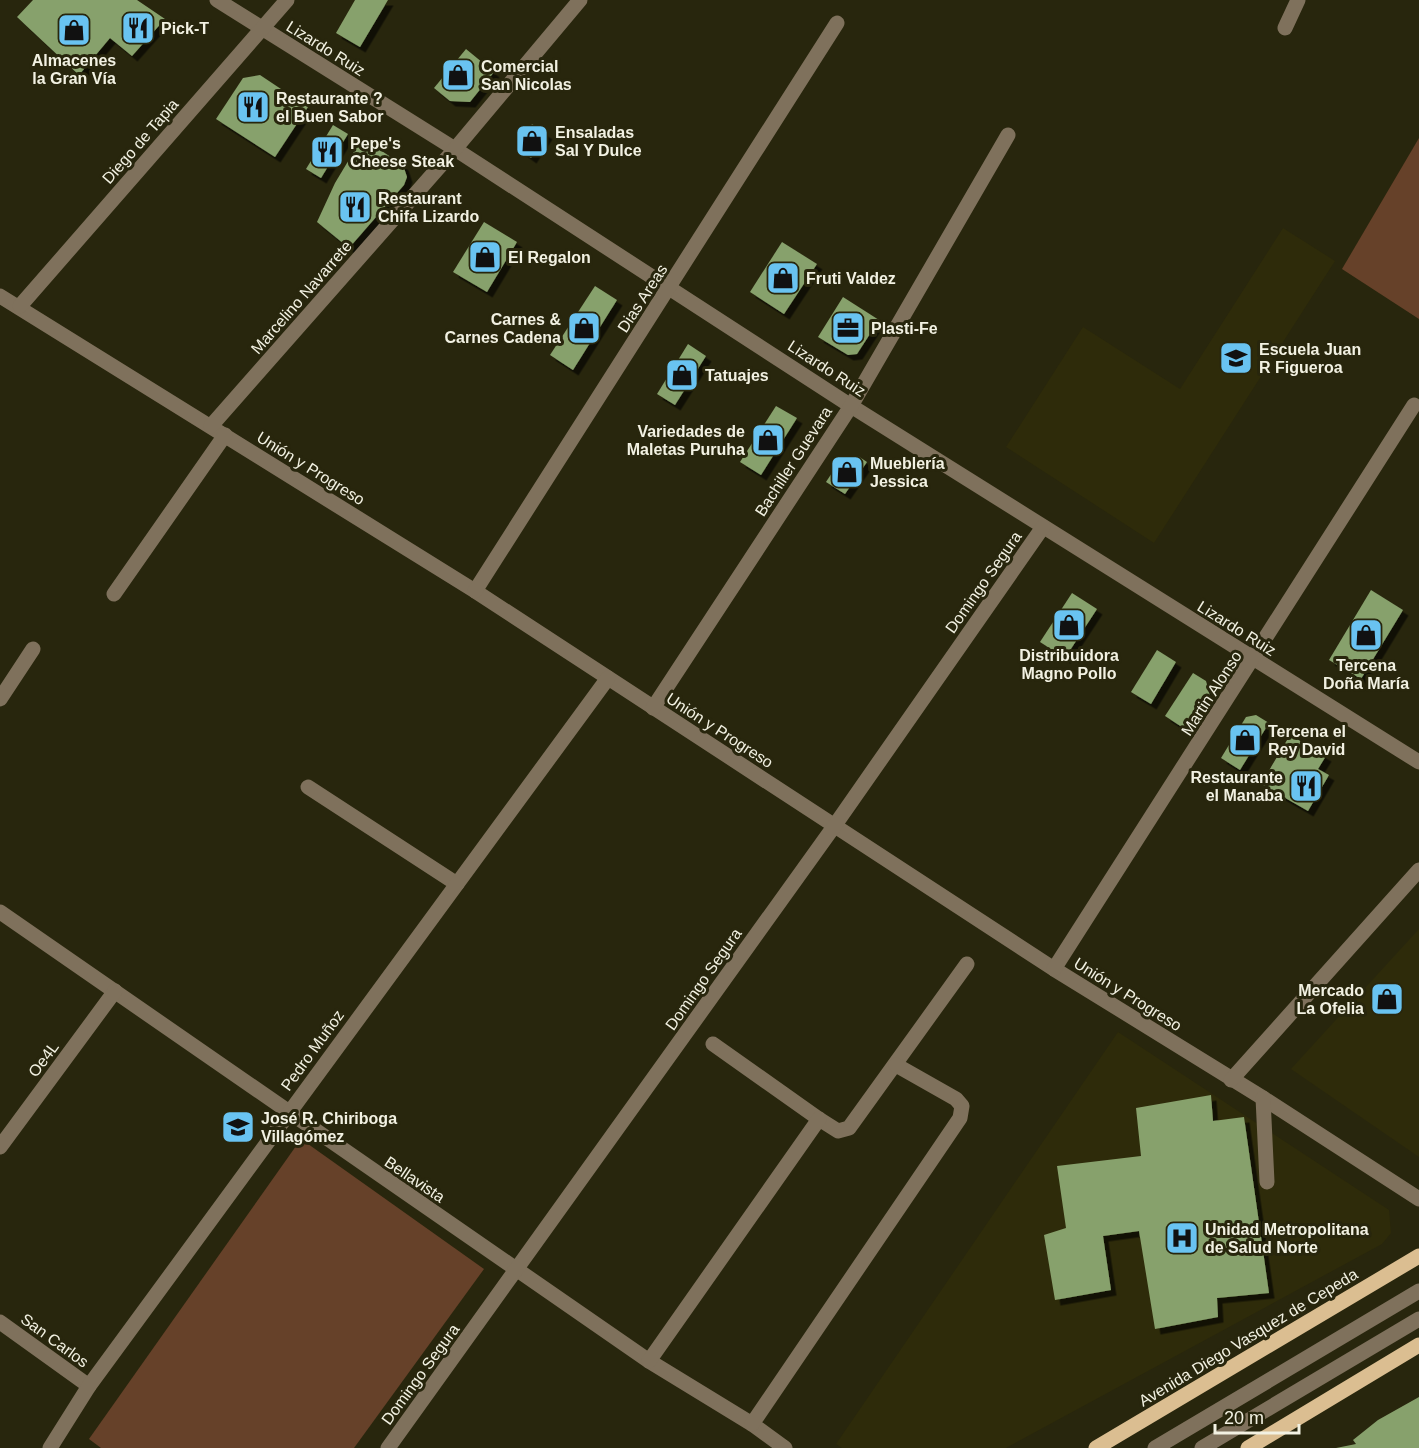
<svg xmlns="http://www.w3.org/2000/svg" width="1419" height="1448" viewBox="0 0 1419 1448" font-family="Arial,sans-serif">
	<defs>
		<filter id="shadow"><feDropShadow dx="5.5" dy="5.5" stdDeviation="0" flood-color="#0009"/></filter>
	</defs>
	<rect width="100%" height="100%" fill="#28260d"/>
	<!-- built -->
	<g fill="#2e2b0a">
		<polygon points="1283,228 1335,261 1154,543 1006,447 1083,327 1180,389"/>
		<polygon points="1419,929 1419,1157 1291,1069"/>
		<polygon points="1118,1032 1389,1210 1391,1233 1382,1244 1006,1448 842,1448 836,1444"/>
	</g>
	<!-- green -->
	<g fill="#664129">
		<polygon points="1419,138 1419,319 1342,269"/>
		<polygon points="301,1139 484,1269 354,1448 101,1448 89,1439"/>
	</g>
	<!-- building -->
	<g fill="#87a16c" filter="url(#shadow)">
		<polygon points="33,0 137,0 165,19 132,56 110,38 79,75 17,17"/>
		<polygon points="355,0 388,0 360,47 336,33"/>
		<polygon points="466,49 494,72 470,102 450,101 434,88"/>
		<polygon points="260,75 308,107 275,157 216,119 243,78"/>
		<polygon points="532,124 547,134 531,158 517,148"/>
		<polygon points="333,125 348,134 321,178 306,169"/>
		<polygon points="362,138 403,165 407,177 404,185 349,248 317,222 335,183"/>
		<polygon points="484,222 517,242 487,292 453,272"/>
		<polygon points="782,242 817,264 784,314 750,292"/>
		<polygon points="595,286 617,300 573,370 550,355"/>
		<polygon points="843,297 879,320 857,354 848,355 818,337"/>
		<polygon points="688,344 706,356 675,405 657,394"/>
		<polygon points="776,406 797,418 761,475 740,462"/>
		<polygon points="858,456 867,462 845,494 826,482 841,459"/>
		<polygon points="1371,590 1403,610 1361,679 1329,660"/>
		<polygon points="1072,593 1097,609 1065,658 1040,642"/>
		<polygon points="1157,650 1176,662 1151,704 1131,692"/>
		<polygon points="1193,673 1206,681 1210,696 1188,731 1165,716"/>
		<polygon points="1256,715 1269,723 1240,770 1221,758 1246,717"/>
		<polygon points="1290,735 1326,756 1318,769 1329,775 1308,811 1261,784"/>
		<polygon points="1211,1095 1213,1121 1244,1117 1269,1293 1217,1298 1218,1317 1155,1329 1139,1231 1103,1236 1111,1290 1055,1300 1044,1235 1066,1228 1057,1166 1141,1156 1136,1108"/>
		<polygon points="1419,1397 1419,1448 1336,1448 1356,1444 1353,1440 1378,1420"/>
	</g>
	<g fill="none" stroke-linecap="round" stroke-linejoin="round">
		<!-- minor -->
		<g stroke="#7f715c" stroke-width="15">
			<polyline points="217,0 455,149 851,406 1419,762"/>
			<polyline points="1285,28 1298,0"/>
			<polyline points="0,296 475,591 1054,969 1263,1098 1419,1199"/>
			<polyline points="20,306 287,0"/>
			<polyline points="211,426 455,149 580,0"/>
			<polyline points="475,591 837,23"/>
			<polyline points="114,594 225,435"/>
			<polyline points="0,699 33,649"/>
			<polyline points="653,708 851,406 1008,135"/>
			<polyline points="308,787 457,884"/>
			<polyline points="0,912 649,1361 752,1424 785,1448"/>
			<polyline points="1054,969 1414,405"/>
			<polyline points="713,1044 819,1119 838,1131 849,1128 967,964"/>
			<polyline points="1231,1080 1419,870"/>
			<polyline points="1263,1098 1267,1182"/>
			<polyline points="0,1147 115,991"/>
			<polyline points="0,1322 89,1386"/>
			<polyline points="649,1361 819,1119"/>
			<polyline points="752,1424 960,1118 962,1106 956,1099 896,1065"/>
			<polyline points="50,1448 89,1386 608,678"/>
			<polyline points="388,1448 835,825 1043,527"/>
			<polyline points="1155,1448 1419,1291"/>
			<polyline points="1202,1448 1419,1319"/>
		</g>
		<!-- major -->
		<g stroke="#dbbe91" stroke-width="15">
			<polyline points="1096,1448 1419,1256"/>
			<polyline points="1248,1448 1419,1345"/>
		</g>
	</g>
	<!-- icons -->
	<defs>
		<g id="restaurant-square" transform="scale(1.725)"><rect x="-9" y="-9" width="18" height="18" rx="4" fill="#69c3f1" stroke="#28260d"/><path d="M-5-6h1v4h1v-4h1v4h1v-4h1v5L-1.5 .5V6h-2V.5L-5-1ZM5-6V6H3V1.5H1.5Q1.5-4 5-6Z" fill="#111"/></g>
		<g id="shop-square" transform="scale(1.725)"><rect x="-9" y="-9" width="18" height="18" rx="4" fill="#69c3f1" stroke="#28260d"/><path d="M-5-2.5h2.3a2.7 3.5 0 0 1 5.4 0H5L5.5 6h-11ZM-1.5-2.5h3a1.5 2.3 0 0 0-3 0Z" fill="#111"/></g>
		<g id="office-square" transform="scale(1.725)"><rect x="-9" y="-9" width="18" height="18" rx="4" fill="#69c3f1" stroke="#28260d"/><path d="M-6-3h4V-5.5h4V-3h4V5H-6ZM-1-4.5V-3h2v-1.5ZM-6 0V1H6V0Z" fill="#111"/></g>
		<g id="school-square" transform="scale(1.725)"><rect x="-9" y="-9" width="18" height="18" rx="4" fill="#69c3f1" stroke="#28260d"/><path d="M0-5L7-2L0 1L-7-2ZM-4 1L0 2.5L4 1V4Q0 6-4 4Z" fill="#111"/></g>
		<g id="hospital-square" transform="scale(1.725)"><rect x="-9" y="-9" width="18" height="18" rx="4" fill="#69c3f1" stroke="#28260d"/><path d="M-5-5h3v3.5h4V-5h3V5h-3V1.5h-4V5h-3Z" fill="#111"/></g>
	</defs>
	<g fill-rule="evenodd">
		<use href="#restaurant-square" x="138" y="28"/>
		<use href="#shop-square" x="74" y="30"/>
		<use href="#shop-square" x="458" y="75"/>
		<use href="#restaurant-square" x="253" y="107"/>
		<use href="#shop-square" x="532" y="141"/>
		<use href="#restaurant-square" x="327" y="152"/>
		<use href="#restaurant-square" x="355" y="207"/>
		<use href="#shop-square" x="485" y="257"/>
		<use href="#shop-square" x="783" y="278"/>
		<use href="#shop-square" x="584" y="328"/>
		<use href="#office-square" x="848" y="328"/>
		<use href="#school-square" x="1236" y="358"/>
		<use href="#shop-square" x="682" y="375"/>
		<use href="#shop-square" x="768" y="440"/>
		<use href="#shop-square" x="847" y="472"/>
		<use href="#shop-square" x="1069" y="625"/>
		<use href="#shop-square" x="1366" y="635"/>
		<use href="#shop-square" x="1245" y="740"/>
		<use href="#restaurant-square" x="1306" y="786"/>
		<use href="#shop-square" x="1387" y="999"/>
		<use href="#school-square" x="238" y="1127"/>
		<use href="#hospital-square" x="1182" y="1238"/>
	</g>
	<g text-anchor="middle" stroke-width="6" stroke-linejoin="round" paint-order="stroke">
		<!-- poi labels -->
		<g font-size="16" font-weight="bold" fill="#f2f1e2" stroke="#28260d" text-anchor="start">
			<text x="161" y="34">Pick-T</text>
			<text x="74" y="66" text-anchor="middle">Almacenes<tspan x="74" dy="18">la Gran Vía</tspan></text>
			<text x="481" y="72">Comercial<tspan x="481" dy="18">San Nicolas</tspan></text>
			<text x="276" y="104">Restaurante ?<tspan x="276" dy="18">el Buen Sabor</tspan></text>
			<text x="555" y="138">Ensaladas<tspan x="555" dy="18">Sal Y Dulce</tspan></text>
			<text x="350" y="149">Pepe's<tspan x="350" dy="18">Cheese Steak</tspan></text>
			<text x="378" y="204">Restaurant<tspan x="378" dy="18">Chifa Lizardo</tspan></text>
			<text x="508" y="263">El Regalon</text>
			<text x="806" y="284">Fruti Valdez</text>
			<text x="561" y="325" text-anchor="end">Carnes &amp;<tspan x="561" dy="18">Carnes Cadena</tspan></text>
			<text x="871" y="334">Plasti-Fe</text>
			<text x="1259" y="355">Escuela Juan<tspan x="1259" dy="18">R Figueroa</tspan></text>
			<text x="705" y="381">Tatuajes</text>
			<text x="745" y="437" text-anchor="end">Variedades de<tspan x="745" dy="18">Maletas Puruha</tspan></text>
			<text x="870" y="469">Mueblería<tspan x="870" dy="18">Jessica</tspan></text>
			<text x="1069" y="661" text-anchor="middle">Distribuidora<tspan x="1069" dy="18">Magno Pollo</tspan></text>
			<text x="1366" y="671" text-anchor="middle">Tercena<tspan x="1366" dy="18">Doña María</tspan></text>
			<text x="1268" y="737">Tercena el<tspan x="1268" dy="18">Rey David</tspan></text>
			<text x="1283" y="783" text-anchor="end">Restaurante<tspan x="1283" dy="18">el Manaba</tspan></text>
			<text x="1364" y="996" text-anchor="end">Mercado<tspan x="1364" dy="18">La Ofelia</tspan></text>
			<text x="261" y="1124">José R. Chiriboga<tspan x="261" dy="18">Villagómez</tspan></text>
			<text x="1205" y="1235">Unidad Metropolitana<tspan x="1205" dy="18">de Salud Norte</tspan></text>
		</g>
		<!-- street labels -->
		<g font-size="16" fill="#f2f1e2" stroke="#28260d">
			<text transform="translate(326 48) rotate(32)" y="6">Lizardo Ruiz</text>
			<text transform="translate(140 141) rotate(-49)" y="6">Diego de Tapia</text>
			<text transform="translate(301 297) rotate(-49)" y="6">Marcelino Navarrete</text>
			<text transform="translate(642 298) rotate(-57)" y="6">Dias Areas</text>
			<text transform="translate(827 368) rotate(33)" y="6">Lizardo Ruiz</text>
			<text transform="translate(793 461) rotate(-57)" y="6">Bachiller Guevara</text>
			<text transform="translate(311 468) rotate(32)" y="6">Unión y Progreso</text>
			<text transform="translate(983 582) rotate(-55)" y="6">Domingo Segura</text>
			<text transform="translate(1237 628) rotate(32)" y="6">Lizardo Ruiz</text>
			<text transform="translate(1211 693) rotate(-57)" y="6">Martin Alonso</text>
			<text transform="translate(720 730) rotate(33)" y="6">Unión y Progreso</text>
			<text transform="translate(703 979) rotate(-55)" y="6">Domingo Segura</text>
			<text transform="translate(1128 994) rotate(32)" y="6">Unión y Progreso</text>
			<text transform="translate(312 1050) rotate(-54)" y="6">Pedro Muñoz</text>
			<text transform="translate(43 1059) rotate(-54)" y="6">Oe4L</text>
			<text transform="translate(415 1179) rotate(34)" y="6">Bellavista</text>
			<text transform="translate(1248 1337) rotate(-31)" y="6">Avenida Diego Vasquez de Cepeda</text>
			<text transform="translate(55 1340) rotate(36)" y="6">San Carlos</text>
			<text transform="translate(420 1374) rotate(-54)" y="6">Domingo Segura</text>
		</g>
	</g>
	<!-- scale -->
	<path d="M1215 1424v9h84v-9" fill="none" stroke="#f2f1e2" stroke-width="3"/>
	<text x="1224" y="1424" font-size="18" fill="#f2f1e2" stroke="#28260d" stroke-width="4.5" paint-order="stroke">20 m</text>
</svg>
